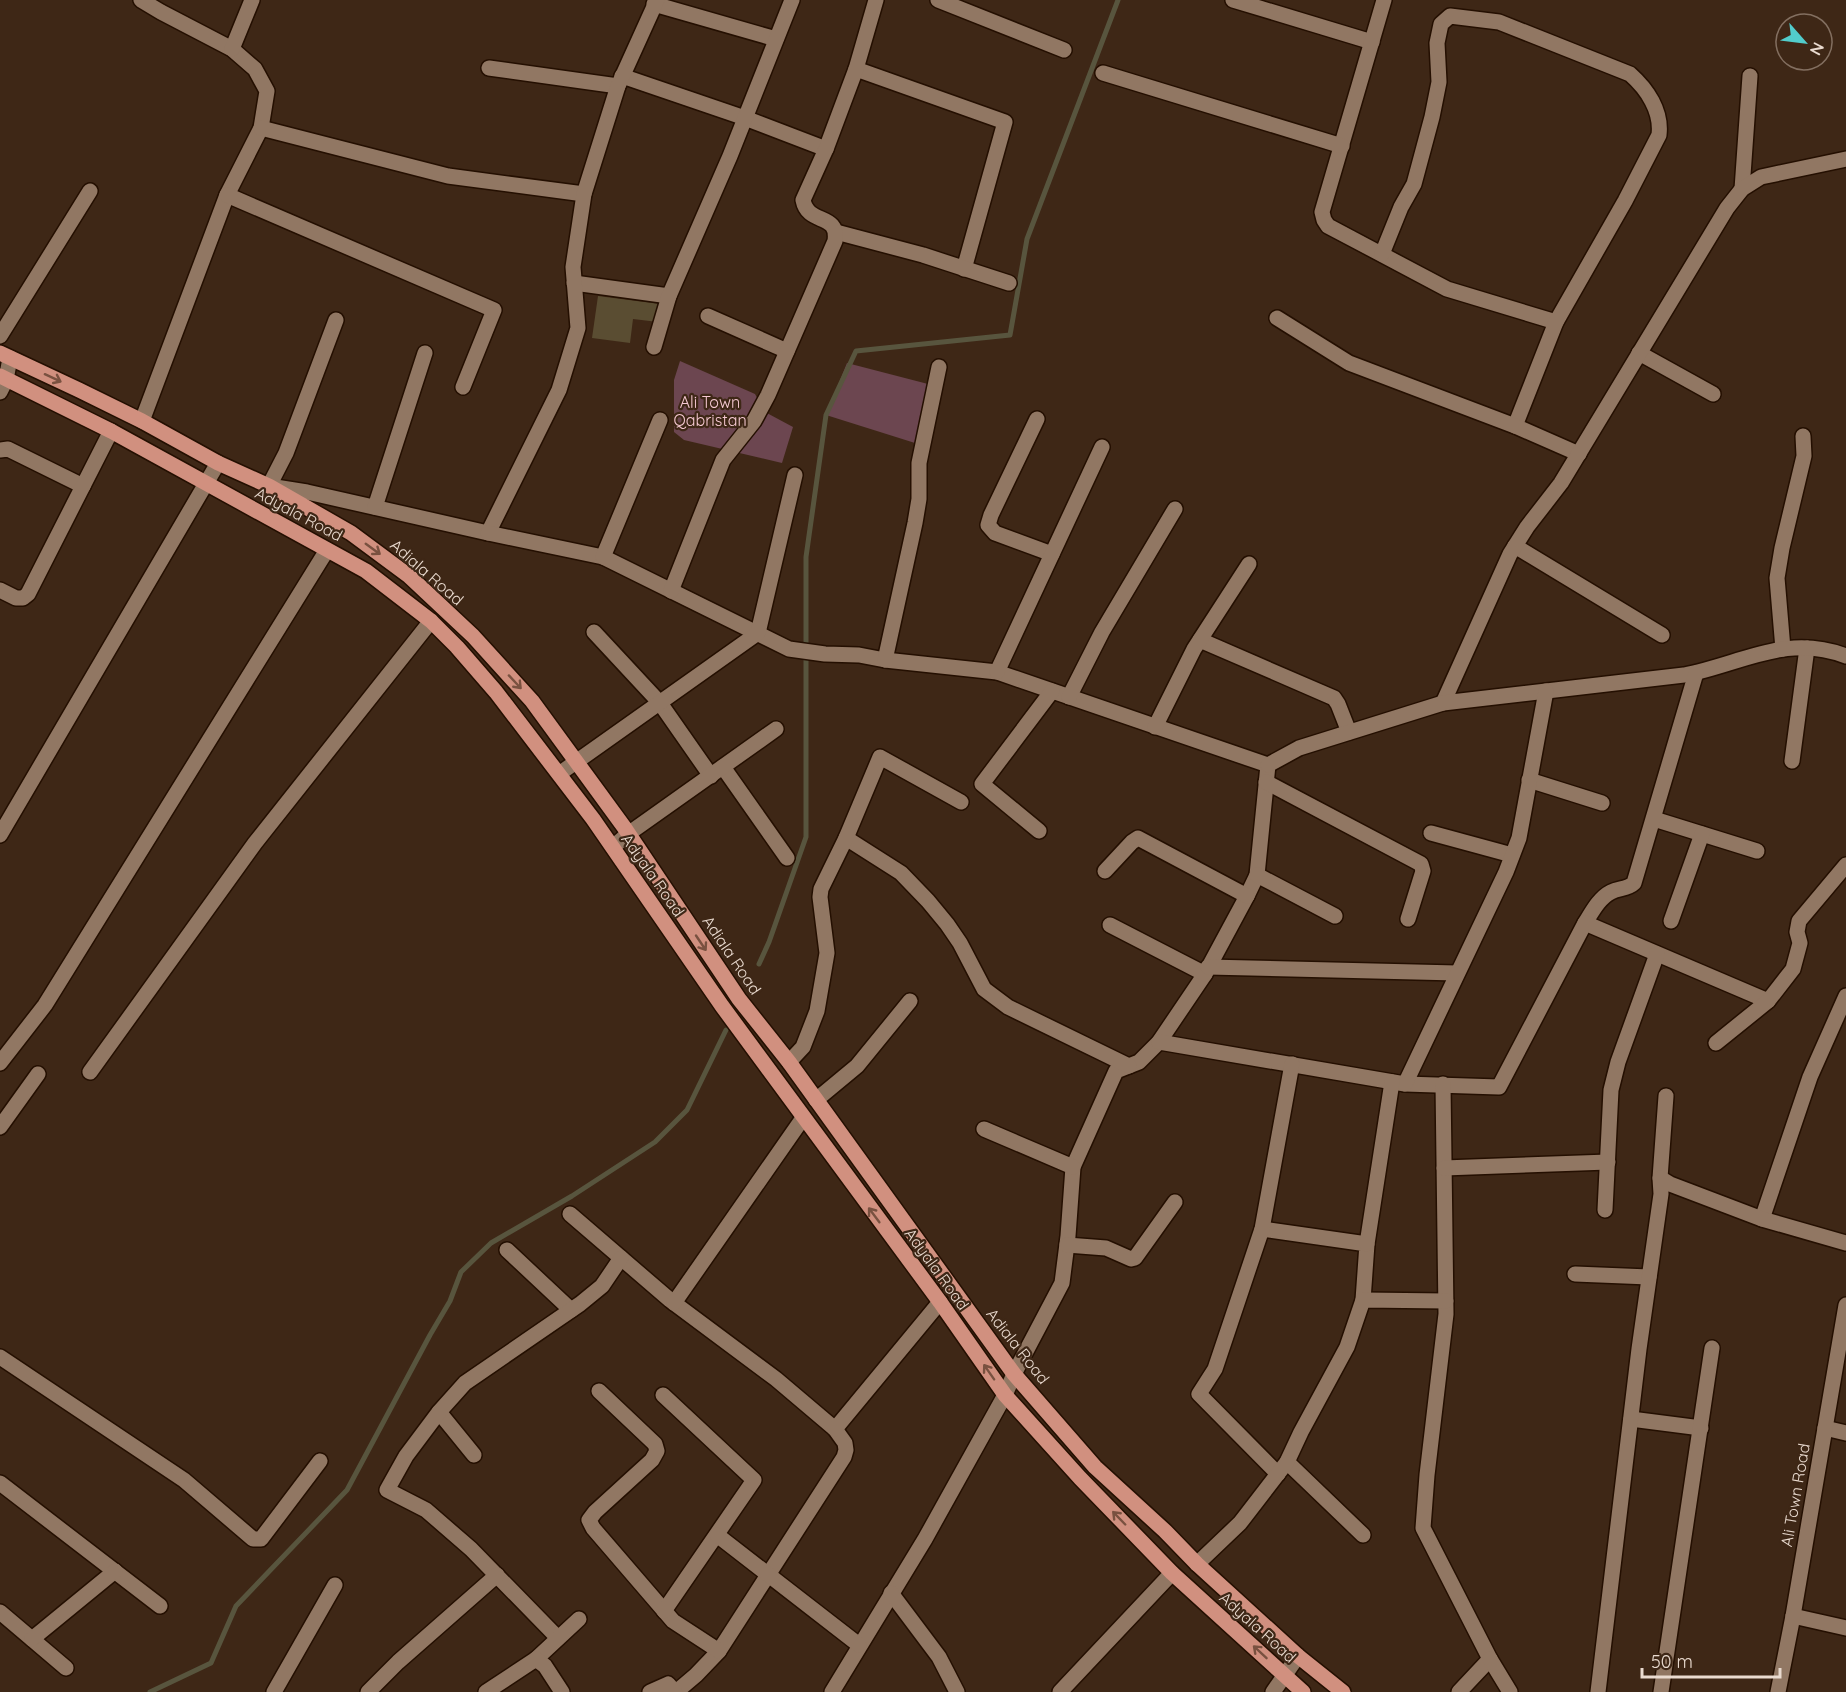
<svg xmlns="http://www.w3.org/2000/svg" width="1846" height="1692" viewBox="0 0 1846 1692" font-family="Quicksand,sans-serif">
	<rect width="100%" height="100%" fill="#3e2716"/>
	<!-- green -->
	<g fill="#6c4650">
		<polygon points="680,361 755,394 765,412 793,427 782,463 684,440 674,432 674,380"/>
		<polygon points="847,363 928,384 915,443 826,415"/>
	</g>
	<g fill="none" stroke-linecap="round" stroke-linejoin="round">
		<!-- stream -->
		<g stroke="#58553e" stroke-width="5">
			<polyline points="759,964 769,942 806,837 806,557 826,415 856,351 1010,335 1027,239 1118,0"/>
			<polyline points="150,1692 211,1663 236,1606 347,1490 430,1335 450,1301 461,1272 491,1243 572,1196 655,1142 687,1110 726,1030"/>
		</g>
	</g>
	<!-- building -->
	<polygon fill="#5a4d32" points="598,296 660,304 658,322 633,319 630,343 592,338"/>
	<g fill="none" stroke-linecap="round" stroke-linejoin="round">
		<!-- street casing -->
		<g stroke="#240f01" stroke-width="18">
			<g id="street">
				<polyline points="141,0 161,12 232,49 255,69 267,91 261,128 227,195 142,421"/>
				<polyline points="938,0 1064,50"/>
				<polyline points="1233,0 1372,42"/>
				<polyline points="1384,0 1322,212 1324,220 1328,226 1447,289 1556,322"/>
				<polyline points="654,4 776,39"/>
				<polyline points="232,49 252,0"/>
				<polyline points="489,68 618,86"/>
				<polyline points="856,69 1005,122 964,269"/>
				<polyline points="1103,73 1342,146"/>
				<polyline points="622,76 745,118 826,149"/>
				<polyline points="261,128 448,176 584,194"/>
				<polyline points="1742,189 1750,76"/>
				<polyline points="227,195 494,310 463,387"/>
				<polyline points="836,232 923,255 1009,283"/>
				<path d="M1382,254L1401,207L1414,184L1432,117L1439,82L1437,43L1441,24L1450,16L1499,22L1630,74C1647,89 1662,111 1659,135L1625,201L1556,322L1515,426"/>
				<polyline points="574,283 669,296"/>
				<polyline points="708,316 787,351"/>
				<polyline points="1277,318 1349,363 1515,426 1579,454"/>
				<polyline points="336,320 286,453 269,486 307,492 488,533 559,390 578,328 573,267 584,194 618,86 657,0"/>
				<polyline points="0,336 90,191"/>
				<polyline points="654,347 669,296 730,156 792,0"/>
				<polyline points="1639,353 1713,394"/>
				<polyline points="0,392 6,380 10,358"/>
				<polyline points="1037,419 991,515 988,525 995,533 1052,554"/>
				<polyline points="0,450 8,449 83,486"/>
				<polyline points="375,507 425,353"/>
				<polyline points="488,533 603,557 789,649 825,654 859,655 885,660 997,672 1268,765 1257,875 1247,896 1205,974 1159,1042 1139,1062 1116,1071 1073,1167 1068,1236 1062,1283 1014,1374 1005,1395 925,1539 832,1692"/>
				<polyline points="1515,546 1662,635"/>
				<polyline points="603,557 660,420"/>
				<polyline points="0,590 16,598 23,598 28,594 111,431"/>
				<path d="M671,591L723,460L754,421L768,395L835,241C839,212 808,226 803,200L826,149L856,69L876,0"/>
				<polyline points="594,632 660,703 711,776"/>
				<polyline points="1200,640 1334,698 1338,704 1349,732"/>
				<polyline points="1783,649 1777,578 1782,548 1804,456 1803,436"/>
				<polyline points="885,660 915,523 919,499 919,463 939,367"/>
				<polyline points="997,672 1102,447"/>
				<polyline points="1069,697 1102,632 1175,509"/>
				<polyline points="1443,703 1510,554 1527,527 1561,483 1727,208 1742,189 1761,177 1846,159"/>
				<polyline points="1155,727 1194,649 1249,564"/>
				<polyline points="1792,761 1807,648"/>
				<path d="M1268,765L1299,748L1443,703L1684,675C1742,664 1786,633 1846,656"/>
				<polyline points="723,767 787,858"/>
				<polyline points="559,774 758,633 795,475"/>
				<polyline points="1529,780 1602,803"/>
				<polyline points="1266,782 1421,864 1423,871 1408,919"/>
				<polyline points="1654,819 1757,851"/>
				<polyline points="1039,831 982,784 1052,691"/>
				<polyline points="1431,833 1512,855"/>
				<polyline points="0,835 218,463"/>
				<polyline points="846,838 901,873 928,901 947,924 960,943 984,989 1008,1007 1129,1066"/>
				<polyline points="613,847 628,834 776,729"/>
				<polyline points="1105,871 1132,842 1138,838 1247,896"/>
				<polyline points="1257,875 1335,916"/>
				<polyline points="1671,921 1702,834"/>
				<path d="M1585,923C1592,912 1599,898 1611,892C1619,888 1628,889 1634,883L1696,673"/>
				<polyline points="1110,925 1205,974"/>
				<polyline points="1208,967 1457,973"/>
				<polyline points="1159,1042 1405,1084 1499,1087 1585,923 1768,1001"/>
				<polyline points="1716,1043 1768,1001 1793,969 1800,943 1797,932 1799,921 1846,865"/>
				<polyline points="789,1062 803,1047 817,1011 827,953 820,897 821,889 846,838 880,757 961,802"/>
				<polyline points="0,1063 45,1005 327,550"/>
				<polyline points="90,1072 255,843 431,621"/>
				<polyline points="1405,1084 1506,872 1519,838 1546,691"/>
				<polyline points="1443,1084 1446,1314 1427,1475 1423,1528 1490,1659 1459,1692"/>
				<polyline points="816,1100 857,1066 910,1001"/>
				<polyline points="0,1127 38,1074"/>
				<polyline points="984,1129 1073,1167"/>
				<polyline points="1444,1168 1608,1162"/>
				<polyline points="1660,1178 1666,1096"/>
				<polyline points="1605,1210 1611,1090 1618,1062 1657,954"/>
				<polyline points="570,1214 670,1300 776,1379 835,1429 845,1443 846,1450 844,1457 719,1651 696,1675 676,1692"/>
				<polyline points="1762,1219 1810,1077 1846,996"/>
				<polyline points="1262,1229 1367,1244 1363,1300"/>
				<polyline points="1367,1244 1392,1082"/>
				<polyline points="1067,1245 1106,1248 1131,1259 1135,1258 1175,1202"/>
				<polyline points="507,1250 571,1310"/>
				<polyline points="1575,1274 1649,1277"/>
				<polyline points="674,1303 803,1118"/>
				<polyline points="0,1357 184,1480 253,1539 261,1539 320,1461"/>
				<polyline points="599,1391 655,1444 657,1451 652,1460 595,1512 589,1520 593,1528 673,1621 719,1651"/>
				<polyline points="663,1395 754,1480 664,1611"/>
				<polyline points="439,1412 474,1455"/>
				<polyline points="1631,1419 1701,1428"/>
				<polyline points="1825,1428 1846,1433"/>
				<polyline points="835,1429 940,1302"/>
				<polyline points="1287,1462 1363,1535"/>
				<polyline points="1278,1474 1199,1394 1215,1369 1262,1229 1292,1064"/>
				<polyline points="0,1483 160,1606"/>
				<polyline points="717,1535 859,1645"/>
				<polyline points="1197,1564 1240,1523 1287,1462 1301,1432 1347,1347 1363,1300 1446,1301"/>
				<polyline points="891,1593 939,1657 957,1692"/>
				<polyline points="0,1612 66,1668"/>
				<polyline points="1793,1616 1846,1628"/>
				<polyline points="558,1638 471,1549 426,1510 387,1490 406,1456 439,1412 465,1383 580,1304 602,1286 621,1258"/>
				<polyline points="32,1639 115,1571"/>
				<polyline points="536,1659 579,1619"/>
				<polyline points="1490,1659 1510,1692"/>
				<polyline points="274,1692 335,1585"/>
				<polyline points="368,1692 398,1662 497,1575"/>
				<polyline points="486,1692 536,1659 545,1666 562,1692"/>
				<polyline points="650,1692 668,1684 675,1692"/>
				<polyline points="1060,1692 1172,1573"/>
				<polyline points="1273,1692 1298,1656"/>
				<polyline points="1598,1692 1639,1349 1661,1194 1660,1178 1670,1184 1762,1219 1846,1243"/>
				<polyline points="1661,1692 1712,1348"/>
				<polyline points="1778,1692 1793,1616 1846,1305"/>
			</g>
		</g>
		<!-- primary casing -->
		<g stroke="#240f01" stroke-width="18">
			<g id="primary">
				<polyline points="0,353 79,390 142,421 218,463 269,486 351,533 409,576 473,636 532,701 624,827 739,999 789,1062 1014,1374 1095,1467 1165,1531 1197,1564 1298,1656 1343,1692"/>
				<polyline points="0,376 111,431 366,571 431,621 457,647 496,692 593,819 722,1006 940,1302 1005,1395 1080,1478 1172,1573 1303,1692"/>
			</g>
		</g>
		<!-- street -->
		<use href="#street" stroke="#917763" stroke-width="15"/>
		<!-- primary -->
		<use href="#primary" stroke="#d1907f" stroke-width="15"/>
	</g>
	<!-- one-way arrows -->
	<defs><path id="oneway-shaft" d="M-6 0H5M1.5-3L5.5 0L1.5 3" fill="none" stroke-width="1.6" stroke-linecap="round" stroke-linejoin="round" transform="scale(1.5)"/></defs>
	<g stroke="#795140">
		<use href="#oneway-shaft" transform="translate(53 378) rotate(25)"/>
		<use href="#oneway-shaft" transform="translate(373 549) rotate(36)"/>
		<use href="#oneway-shaft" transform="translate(515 682) rotate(47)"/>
		<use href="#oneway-shaft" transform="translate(701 943) rotate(56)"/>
		<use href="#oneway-shaft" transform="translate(874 1215) rotate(-127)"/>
		<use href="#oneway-shaft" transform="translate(989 1372) rotate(-125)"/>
		<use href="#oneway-shaft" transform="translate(1119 1518) rotate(-134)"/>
		<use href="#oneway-shaft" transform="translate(1260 1652) rotate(-137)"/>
	</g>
	<g text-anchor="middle" stroke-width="4.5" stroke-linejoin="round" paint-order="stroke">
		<!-- park labels -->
		<g font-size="16" fill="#f6c9d3" stroke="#3e2716">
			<text x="710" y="408">Ali Town<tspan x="710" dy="18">Qabristan</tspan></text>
		</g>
		<!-- street labels -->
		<g font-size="16" fill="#eadbd0" stroke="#3e2716">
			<text transform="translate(299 514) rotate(28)" y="6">Adyala Road</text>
			<text transform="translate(427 572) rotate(41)" y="6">Adiala Road</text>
			<text transform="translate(653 875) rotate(55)" y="6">Adyala Road</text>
			<text transform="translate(732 955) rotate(56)" y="6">Adiala Road</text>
			<text transform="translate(937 1269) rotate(54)" y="6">Adyala Road</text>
			<text transform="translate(1018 1346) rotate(52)" y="6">Adiala Road</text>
			<text transform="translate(1795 1495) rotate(-80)" y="6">Ali Town Road</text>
			<text transform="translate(1258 1627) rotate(42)" y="6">Adyala Road</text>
		</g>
	</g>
	<!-- north arrow -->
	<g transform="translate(1804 42) rotate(118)"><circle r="28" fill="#3e2716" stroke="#836f60" stroke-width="1.5"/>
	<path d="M0-4.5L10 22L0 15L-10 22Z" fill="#52cdcc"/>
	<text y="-9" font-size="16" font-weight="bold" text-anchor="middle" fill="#eadbd0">N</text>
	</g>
	<!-- scale -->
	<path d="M1642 1668v9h138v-9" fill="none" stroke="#eadbd0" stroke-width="3"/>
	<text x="1651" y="1668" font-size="18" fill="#eadbd0" stroke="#3e2716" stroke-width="4.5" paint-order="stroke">50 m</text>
</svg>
